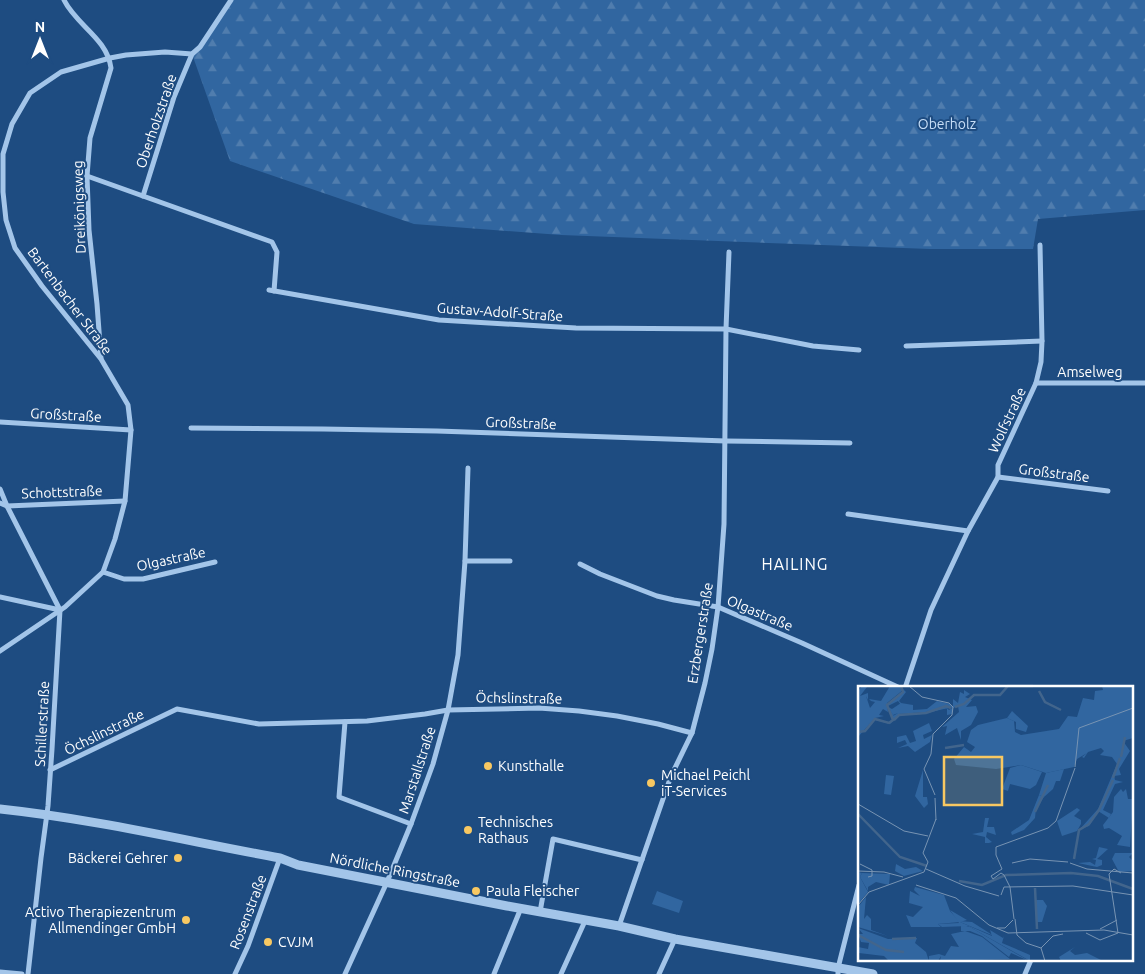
<svg xmlns="http://www.w3.org/2000/svg" width="1145" height="974" viewBox="0 0 1145 974" font-family="Ubuntu,sans-serif">
	<defs>
		<pattern id="forest-firs" width="22" height="20" patternUnits="userSpaceOnUse" patternTransform="scale(1.25)"><rect width="22" height="20" fill="#3166a0"/><path d="M5 1l3.5 6h-7zM16 11l3.5 6h-7z" fill="#507dae"/></pattern>
	</defs>
	<rect width="100%" height="100%" fill="#1e4c81"/>
	<!-- forest -->
	<polygon fill="url(#forest-firs)" points="231,0 1145,0 1145,210 1038,219 1033,249 930,249 561,235 414,224 230,161 192,54"/>
	<!-- pitch -->
	<polygon fill="#3166a0" points="657,891 683,901 679,913 652,904"/>
	<g fill="none" stroke-linecap="round" stroke-linejoin="round">
		<!-- minor -->
		<g stroke="#a3c5e9" stroke-width="5">
			<path d="M64,0C76,25 107,38 111,68L90,138L87,176L89,230L97,304L101,358"/>
			<polyline points="87,176 272,242 277,252 274,291"/>
			<polyline points="143,196 174,97 192,54"/>
			<polyline points="269,290 439,320 576,328 726,329 813,346 859,350"/>
			<polyline points="906,346 1042,341"/>
			<polyline points="1036,383 1145,383"/>
			<polyline points="0,422 131,430"/>
			<polyline points="191,428 323,429 437,431 726,441 850,443"/>
			<polyline points="998,477 1108,491"/>
			<polyline points="0,489 7,506 60,610 52,749 48,806 41,858 28,974"/>
			<polyline points="0,503 7,506 125,501"/>
			<polyline points="848,514 968,531"/>
			<polyline points="465,561 468,468"/>
			<polyline points="580,564 600,574 657,596 674,600 718,607 802,643 900,688"/>
			<polyline points="103,572 124,579 143,579 215,562"/>
			<polyline points="0,597 60,610"/>
			<polyline points="0,651 65,607 103,572 115,539 125,501 131,430 128,405 101,359 42,286 15,248 6,220 3,192 3,154 12,124 30,93 61,72 110,58 126,55 165,52 192,54 200,47 231,0"/>
			<polyline points="905,688 931,610 968,531 998,477 998,465 1036,383 1041,362 1042,341 1040,245"/>
			<polyline points="345,722 339,797 411,824"/>
			<polyline points="50,770 177,709 259,724 367,721 425,714 448,710 539,708 579,711 617,716 658,724 692,733"/>
			<polyline points="540,912 553,839 642,860"/>
			<polyline points="619,926 671,776 692,733 705,683 712,649 718,607 724,524 726,329 729,252"/>
			<polyline points="0,972 22,974"/>
			<polyline points="235,974 248,946 280,858"/>
			<polyline points="345,974 387,882 411,824 433,764 448,710 458,655 465,561 510,561"/>
			<polyline points="494,974 521,908"/>
			<polyline points="561,974 585,921"/>
			<polyline points="659,974 675,939"/>
			<polyline points="838,974 838,968 859,885"/>
			<polyline points="1025,974 1031,960"/>
		</g>
		<!-- tertiary -->
		<path stroke="#a3c5e9" stroke-width="9" d="M0,809C94,819 187,841 280,858L298,865L507,906L619,926L675,939L873,974"/>
	</g>
	<!-- markers -->
	<g fill="#f8c862" stroke="#1e4c81" stroke-width="2">
		<circle cx="488" cy="766" r="5"/>
		<circle cx="651" cy="783" r="5"/>
		<circle cx="468" cy="830" r="5"/>
		<circle cx="178" cy="858" r="5"/>
		<circle cx="476" cy="891" r="5"/>
		<circle cx="186" cy="920" r="5"/>
		<circle cx="268" cy="942" r="5"/>
	</g>
	<g text-anchor="middle" stroke-width="4" stroke-linejoin="round" paint-order="stroke">
		<!-- street labels -->
		<g font-size="14" fill="#fff" stroke="#1e4c81">
			<text transform="translate(156 121) rotate(-71)" y="5">Oberholzstraße</text>
			<text transform="translate(79 207) rotate(-92)" y="5">Dreikönigsweg</text>
			<text transform="translate(70 301) rotate(53)" y="5">Bartenbacher Straße</text>
			<text transform="translate(500 312) rotate(4)" y="5">Gustav-Adolf-Straße</text>
			<text x="1090" y="377">Amselweg</text>
			<text transform="translate(66 415) rotate(3)" y="5">Großstraße</text>
			<text transform="translate(1007 420) rotate(-65)" y="5">Wolfstraße</text>
			<text transform="translate(521 423) rotate(2)" y="5">Großstraße</text>
			<text transform="translate(1054 473) rotate(7)" y="5">Großstraße</text>
			<text transform="translate(62 492) rotate(-2)" y="5">Schottstraße</text>
			<text transform="translate(171 559) rotate(-12)" y="5">Olgastraße</text>
			<text transform="translate(760 613) rotate(23)" y="5">Olgastraße</text>
			<text transform="translate(700 633) rotate(-81)" y="5">Erzbergerstraße</text>
			<text transform="translate(519 698) rotate(1)" y="5">Öchslinstraße</text>
			<text transform="translate(42 724) rotate(-87)" y="5">Schillerstraße</text>
			<text transform="translate(104 732) rotate(-26)" y="5">Öchslinstraße</text>
			<text transform="translate(417 770) rotate(-72)" y="5">Marstallstraße</text>
			<text transform="translate(395 870) rotate(11)" y="5">Nördliche Ringstraße</text>
			<text transform="translate(248 912) rotate(-69)" y="5">Rosenstraße</text>
		</g>
		<!-- park labels -->
		<g font-size="14" fill="#c7def7" stroke="#1e4c81">
			<text x="947" y="129">Oberholz</text>
		</g>
		<!-- poi labels -->
		<g font-size="14" fill="#fff" stroke="#1e4c81" text-anchor="start">
			<text x="498" y="771">Kunsthalle</text>
			<text x="661" y="780">Michael Peichl<tspan x="661" dy="16">iT-Services</tspan></text>
			<text x="478" y="827">Technisches<tspan x="478" dy="16">Rathaus</tspan></text>
			<text x="168" y="863" text-anchor="end">Bäckerei Gehrer</text>
			<text x="486" y="896">Paula Fleischer</text>
			<text x="176" y="917" text-anchor="end">Activo Therapiezentrum<tspan x="176" dy="16">Allmendinger GmbH</tspan></text>
			<text x="278" y="947">CVJM</text>
		</g>
		<!-- quarter labels -->
		<g font-size="16" letter-spacing="1" fill="#fff" stroke="#1e4c81">
			<text x="795" y="570">HAILING</text>
		</g>
	</g>
	<!-- overview -->
	<g transform="translate(858 686)">
		<rect width="275" height="275" fill="#1e4c81"/>
		<path d="M4,0L9,1L2,10L10,7V14L8,10L12,22L17,16L13,15L11,13L23,15L32,0H42L45,4L29,17L30,26L25,23L21,29L26,30L17,32L0,51V5ZM106,4L112,8L107,11L114,14L108,21L118,20L120,26L113,39L103,45V54L99,42L87,49L89,40L84,41L101,26L100,20L95,22V13L100,17L102,6L106,8ZM79,15L92,18L95,21L94,28L89,29V22L84,23L88,21L91,24L94,22L88,20L68,26L41,28L36,33L35,30L40,27L35,29L30,21L34,23L43,17L55,19V24L69,23ZM71,37L74,45L65,49L66,53L74,49L72,56L57,66L50,60L40,62L49,58L47,54L39,57V51L48,49L52,57L58,55L55,45ZM163,79L184,86L178,99L172,103L152,98L150,105L144,103L152,82ZM206,83L202,95H198L195,103L186,111L181,109L188,87ZM263,103L265,106L268,103L270,113H275L272,161L259,159L264,150L251,142L246,143L245,139L255,126L256,111ZM241,161L250,163L239,173L244,174V179L239,181L220,177L232,176L237,179L238,174L234,173L238,172ZM257,167H275L271,171L275,175V185L261,186L254,173ZM4,187L32,188L31,199L18,196L10,201V205L2,191ZM57,201L86,209L92,225L101,235L114,236L136,250L102,236L80,238L83,241H53L48,229L55,231L65,221L51,217L52,205L62,210L56,204ZM101,238L112,241L171,275L153,267L151,271L124,250L112,245H103V239H93ZM0,242L30,253L59,252L57,257L68,266L71,275H31L26,270L1,267L0,261L10,263L11,257L3,256L0,248H5ZM217,261L212,265L217,269L229,267L245,275H203L201,271Z" fill="#3166a0"/>
		<path d="M42,0L48,6L41,15L43,17V19L40,15L30,20L37,32L41,28L68,26L74,22L88,20L94,21L65,28L41,29L32,38L17,34L9,39L17,33L31,36L35,33L28,19L45,5ZM244,0H275V52L265,55L272,65L261,83L263,89L256,90L257,94L265,96L257,98L245,124L253,128L251,132L240,125L231,140L222,143L240,123L259,78L254,71L242,69L246,65L243,62L230,66L226,72L224,71L229,67L219,73L216,81L188,87L163,79L138,83L98,79L96,73L106,61L113,66L117,61L109,56L113,44L120,39L149,32L156,35L157,46L163,49L201,43L210,30L219,31L225,12L236,14L237,5L245,4ZM0,186L4,187L2,191L10,206L0,218ZM8,211L6,233L9,229L13,233V244L30,250L0,241V221ZM92,224L109,234L102,236L134,250L132,244L145,252L146,250L144,257L172,269V275L110,240L84,241L80,238L101,237ZM107,245L124,251L152,273L82,275L83,270L80,275H71V270L81,268L87,270L93,260L101,261L93,248Z" fill="#3166a0"/>
		<path d="M219,122L222,124L216,130L223,134V138L219,145L204,150L199,135Z" fill="#3166a0"/>
		<path d="M65,84V111H69L70,118L66,122L57,110ZM181,109L186,111L178,122L177,132L166,144L154,149L153,146L171,134ZM127,132H131L129,141H136L138,149L129,146L128,151L134,156L131,157H127V151L114,148L125,146ZM38,178L47,183L58,181L65,185L46,190L37,185Z" fill="#3166a0"/>
		<path d="M154,25L170,40L168,46L158,43V36L149,32Z" fill="#3166a0"/>
		<path d="M28,89L36,90L33,109L26,108ZM178,214H185L189,220L184,236H179Z" fill="#3166a0"/>
		<path fill="none" stroke="#42658c" stroke-width="2.5" d="M181,5L187,16L203,24M97,21L106,18L116,9H142L150,0H175M36,34L41,29L68,27L88,20L93,22M0,46L7,45L17,33L31,37L35,34L29,19L45,6L43,0M87,62L106,59M263,71L267,51M255,92L262,72M177,126L190,99M0,128L42,171L69,180M216,173L221,144L231,138L241,124L255,94M101,195L124,199L148,189L213,187L240,190L275,203M177,202L179,243M0,249L28,264L46,266M34,253L58,252"/>
		<path fill="none" stroke="#7894b3" stroke-width="1" d="M51,0L64,11L91,17L95,21L94,29L75,48L73,68L66,83L77,109M217,81L221,42L275,22M77,112L78,134M0,118L46,145L70,150M138,161L190,142L198,135L217,82M138,161V169L144,183L133,190L135,193L143,187L146,189L152,201L156,233M154,177L172,173L210,176M212,177L229,183L275,187M2,178L14,184V190L10,191M68,183L107,200L141,210M0,185L26,186L45,191M58,199L98,212L131,239L150,247L246,244L275,249M143,209L146,201L215,200L275,209M0,219L11,206L66,186L70,176L65,167L78,133M157,233L159,249L168,257L183,262L187,275M139,242H147L155,234M242,243L259,234M228,247L242,254L260,247L251,188L256,183L263,187M183,262L195,250L205,248"/>
		<path fill="#f8c862" fill-opacity="0.15" stroke="#f8c862" stroke-width="2.5" d="M86,71H144V119H86Z"/>
		<rect width="275" height="275" fill="none" stroke="#fff" stroke-width="2.5"/>
	</g>
	<!-- north arrow -->
	<g transform="translate(40 40)" stroke="#1e4c81" stroke-width="4" paint-order="stroke">
	<path d="M0-4L9 19L0 12L-9 19Z" fill="#ffffff"/>
	<text y="-8" font-size="14" font-weight="bold" text-anchor="middle" fill="#ffffff">N</text>
	</g>
</svg>
